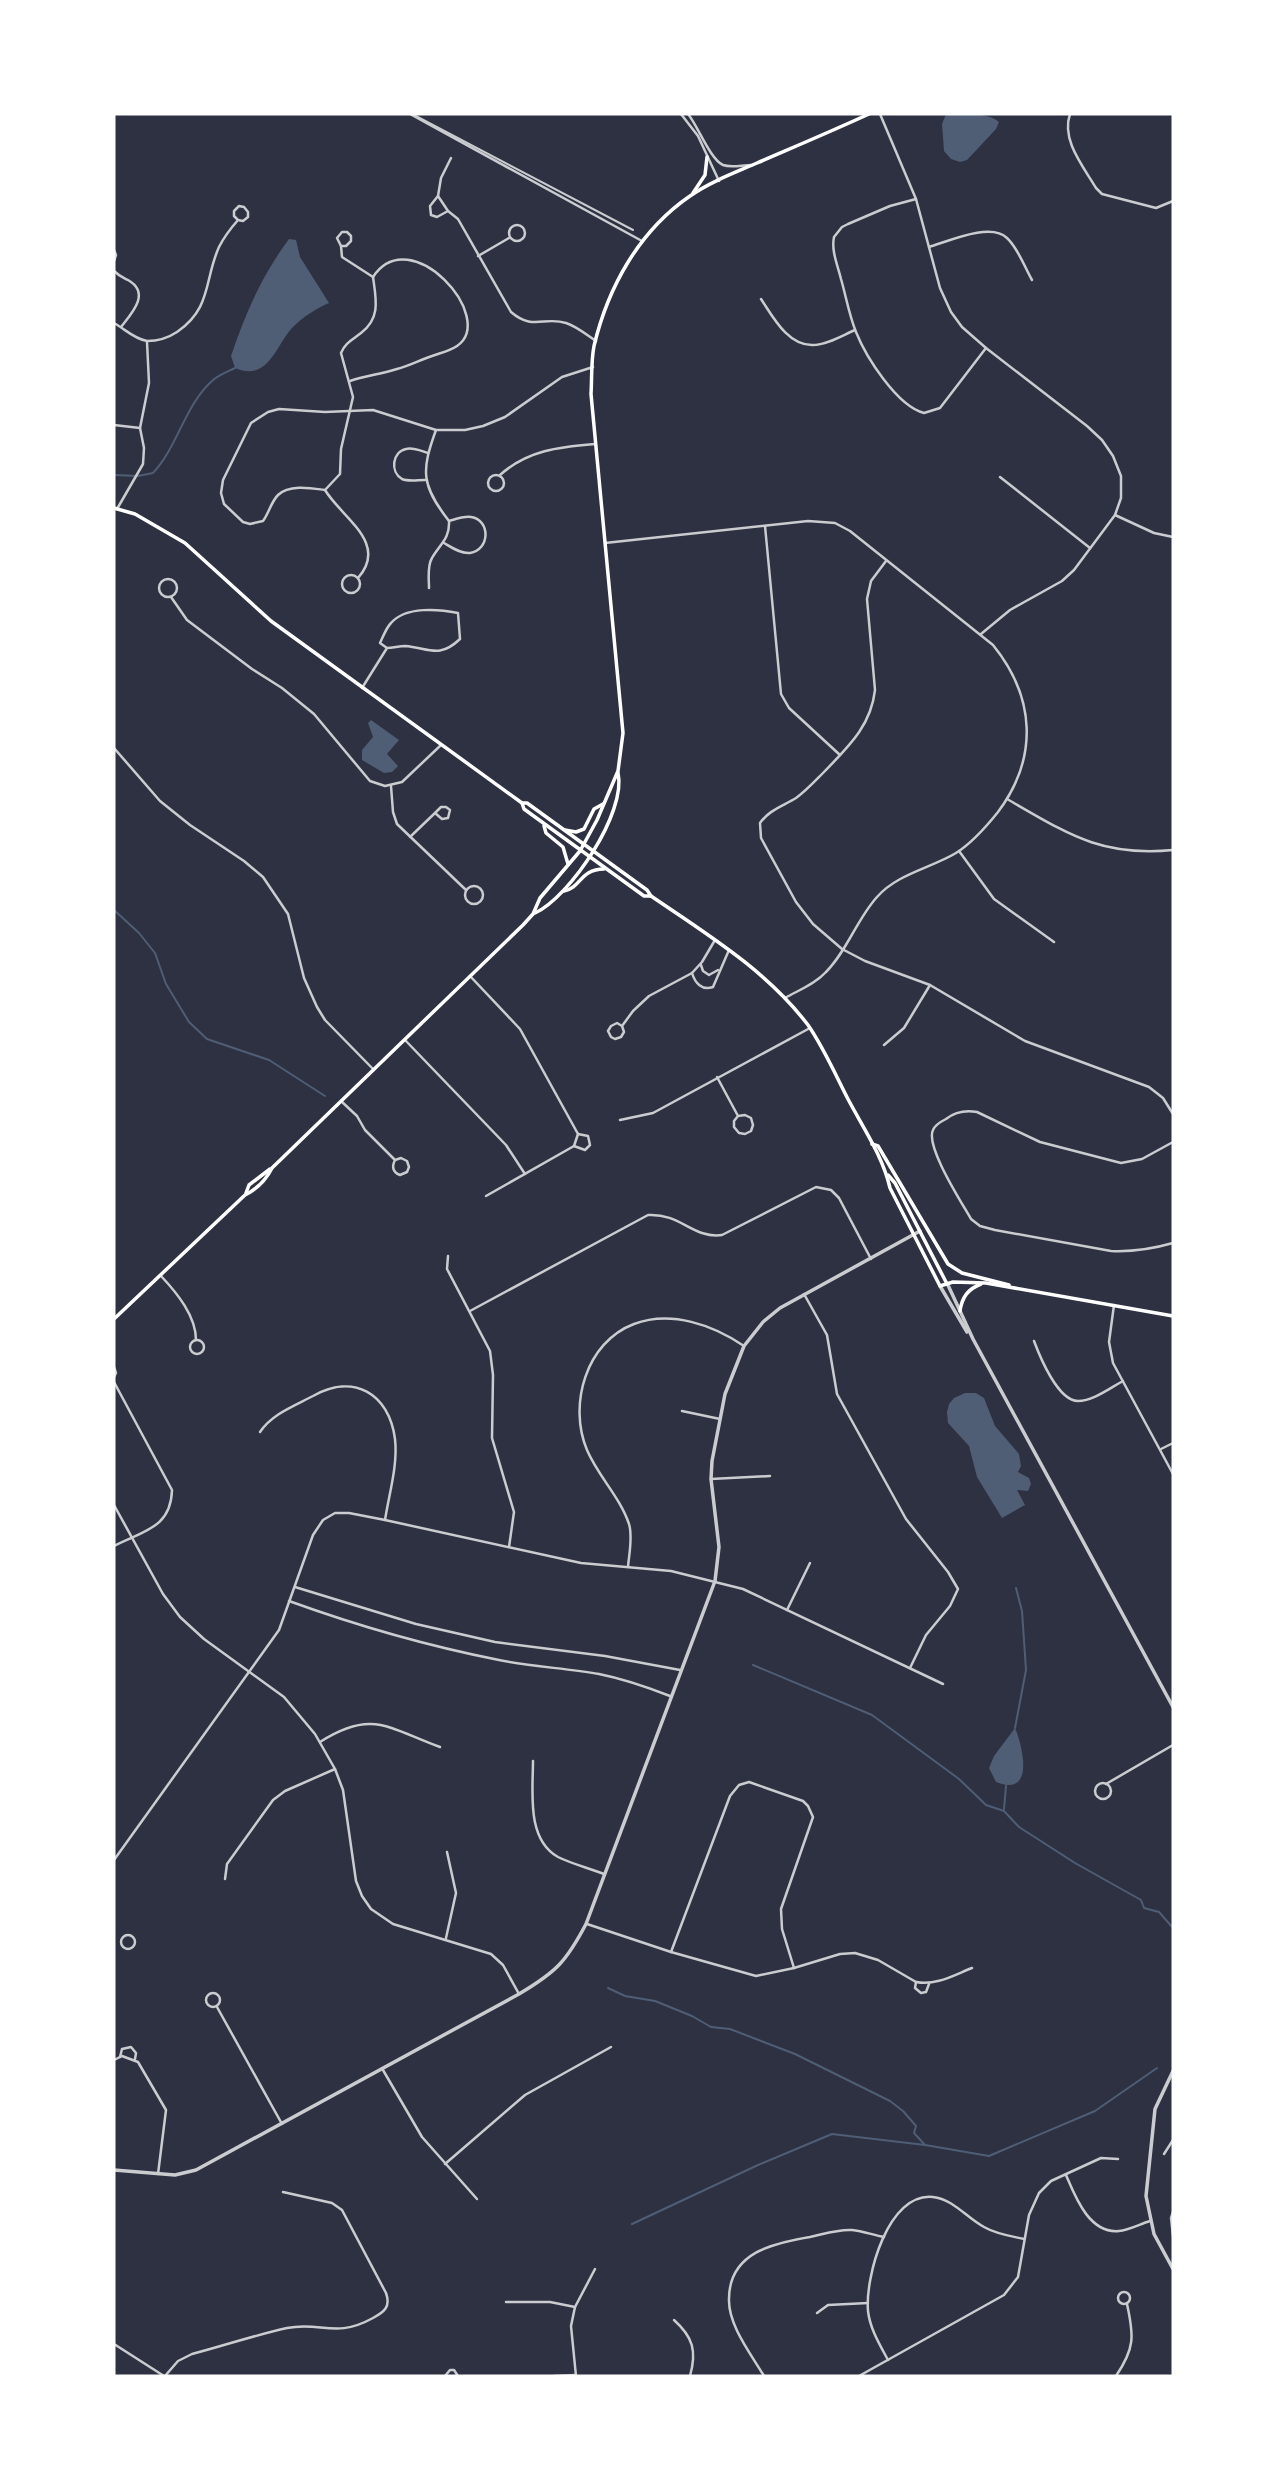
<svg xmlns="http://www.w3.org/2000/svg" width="1287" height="2490" viewBox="0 0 1287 2490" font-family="Karla,sans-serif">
	<rect width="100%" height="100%" fill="#2d3142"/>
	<!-- water -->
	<g fill="#4f5d75">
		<path d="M946,114C962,114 987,112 999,122L996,129L967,160L960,162L951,159L944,151L942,124Z"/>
		<path d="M289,239L296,240L300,257L329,303C315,309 303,317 292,328C275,347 268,382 235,368L231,356C245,314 262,275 289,239Z"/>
		<polygon points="371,720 399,740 387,754 398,766 392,772 384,773 362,760 362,750 373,737 368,723"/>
		<polygon points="965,1393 976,1393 984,1398 995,1426 1019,1454 1021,1466 1018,1472 1029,1478 1031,1484 1028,1491 1017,1490 1025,1505 1002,1518 977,1477 969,1446 948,1423 947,1412 949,1404 954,1398"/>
		<path d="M1015,1728C1023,1747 1035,1798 996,1782L989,1768L994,1756Z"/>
	</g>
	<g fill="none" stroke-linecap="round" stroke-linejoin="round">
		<!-- stream -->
		<g stroke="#4f5d75" stroke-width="2">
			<path d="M114,475L138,476L153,473C178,446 185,405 212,381C218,375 227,372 235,368"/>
			<polyline points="114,910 139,933 155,953 166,984 189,1022 207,1039 269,1060 325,1096"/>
			<polyline points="753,1665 872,1715 959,1779 986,1805 1004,1811 1019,1827 1075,1863 1141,1900 1144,1908 1159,1912 1173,1928"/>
			<polyline points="1015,1728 1026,1670 1022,1611 1016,1588"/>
			<polyline points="1004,1809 1006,1786"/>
			<polyline points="608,1988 625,1996 655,2001 692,2016 711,2027 730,2029 795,2054 890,2101 903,2111 916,2126 914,2133 925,2145"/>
			<polyline points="632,2224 758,2165 832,2134 925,2145 989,2156 1095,2111 1157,2068"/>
		</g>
		<!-- pedestrian -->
		<polyline stroke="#caccd0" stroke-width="2" points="412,114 633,230"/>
		<!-- minor -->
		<g stroke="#caccd0" stroke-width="2.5">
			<polyline points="410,114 642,241"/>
			<polyline points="681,114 698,136 719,181"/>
			<path d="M688,114C698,126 710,159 723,165C731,168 742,165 751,165"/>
			<polyline points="880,114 916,199 940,288 951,312 962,327 986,348 1087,426 1102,440 1113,456 1121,476 1121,498 1115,515 1074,570 1062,581 1010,610 981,634"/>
			<path d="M1070,114C1061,140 1083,166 1096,188L1102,194L1156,208L1173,201"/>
			<path d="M451,158L441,178L438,196L448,211L458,219L511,312C533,331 544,316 566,323C576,326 587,335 596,341"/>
			<polyline points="438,196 430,206 431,215 437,217 448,211"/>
			<path d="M916,199L890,206L848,224L842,227L834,237C831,251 838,266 841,279C846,296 849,315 856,332C866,357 897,406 924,413L940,408L986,348"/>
			<circle cx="517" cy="233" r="8"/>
			<polyline points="341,246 346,246 351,241 351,236 347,232 342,232 337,238 341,246 342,257 373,277"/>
			<path d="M929,247C949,241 991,222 1007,238C1018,248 1025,268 1032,280"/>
			<polyline points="114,250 116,255 114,261"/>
			<polyline points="478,256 509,238"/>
			<path d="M114,271C119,276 122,277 128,280C151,293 132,313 121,327"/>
			<path d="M761,299C773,317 788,346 813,345C827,345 843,335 855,330"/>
			<path d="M114,323C125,329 134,339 147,341C158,341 168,338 177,332C212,308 204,280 219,247C224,237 231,228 238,220L243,221L248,217V212L244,207L239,206L234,211V216L238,220"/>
			<path d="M350,381C365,376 381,374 397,369C409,366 420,360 432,356C440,353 450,351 457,346C498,318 410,220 373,277"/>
			<polyline points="114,425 140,428"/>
			<path d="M500,475C528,450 559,447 595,444"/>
			<circle cx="496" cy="483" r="8"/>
			<polyline points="1000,477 1090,548"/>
			<path d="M425,480C417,480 409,482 402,479C390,472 392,452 406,449C413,447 421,451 428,453"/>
			<path d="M325,490C311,488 289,484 278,495C271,502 269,513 263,521L250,524L243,522L224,504L221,493L223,480L251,423L268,412L279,409L325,412L373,410L436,430H465L483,426L505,417L562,377L593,367"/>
			<path d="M325,490L340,474L341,449L353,397L341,353C345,343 352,340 361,333C381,318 376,299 373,277"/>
			<path d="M325,490C342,518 389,543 358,578"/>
			<polyline points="117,509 143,464 144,448 140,428 149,383 147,342"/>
			<polyline points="1115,515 1154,533 1173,537"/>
			<polyline points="765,526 781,694 789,708 840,755"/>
			<path d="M444,543C451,547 461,554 470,553C490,550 491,520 471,517C464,516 456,519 449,521"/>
			<path d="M605,543L808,521L835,523L850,531L993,645C1035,697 1039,757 998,812C986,827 972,843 956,853C931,868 897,874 877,897C857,919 847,951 826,972C815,984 799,990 785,998"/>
			<path d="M886,561L871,581L867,599L875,690C871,726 848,747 824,772C815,781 806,791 796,798C783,806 769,810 760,823L761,838L796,902L813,924L842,949L865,961L930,985L1025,1041L1149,1087L1163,1098L1173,1114"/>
			<circle cx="351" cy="584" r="9"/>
			<circle cx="168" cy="588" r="9"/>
			<path d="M429,588C429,579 427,566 432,558C440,544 450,539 449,521C421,485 421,471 436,430"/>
			<polyline points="171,597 187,620 252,669 282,688 314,714 370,781 385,786 402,782 440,746"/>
			<path d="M362,688L387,648L380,643C383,637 386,628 391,623C406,606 439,609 458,613L460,639C439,659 429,648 405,646C399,646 393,648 387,648"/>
			<polyline points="114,748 160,801 190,825 244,861 263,877 288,914 304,978 317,1007 325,1020 374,1070"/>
			<polyline points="391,786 393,812 397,824 466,890"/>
			<path d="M1007,799C1068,834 1101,857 1173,850"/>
			<polygon points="446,807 450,810 448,818 442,819 435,813 441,807"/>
			<polyline points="410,837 435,813"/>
			<polyline points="959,851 994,899 1054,942"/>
			<circle cx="474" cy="895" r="9"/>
			<polyline points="701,965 703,971 709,975 718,970"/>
			<path d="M692,973C695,983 702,991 713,987L729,950"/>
			<polyline points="470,976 520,1029 578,1134 574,1146"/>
			<polyline points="622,1026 617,1023 611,1026 608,1031 611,1037 615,1039 621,1037 624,1032 622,1026 633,1011 649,996 692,973 702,962 715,940"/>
			<polyline points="405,1040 506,1145 525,1174"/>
			<polyline points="884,1045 904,1028 930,985"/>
			<polyline points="717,1077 738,1116 734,1121 734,1127 739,1133 745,1134 751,1131 753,1125 751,1118 745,1115 738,1116"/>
			<path d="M341,1101L357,1116L365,1130L395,1160L401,1158L407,1161L409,1167L407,1172L400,1175C392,1172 392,1166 395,1160"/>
			<polyline points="620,1120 653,1113 810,1028"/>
			<path d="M1173,1142L1142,1159L1121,1163L1040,1142L977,1112C965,1110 955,1112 946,1119C942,1121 935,1125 933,1130C925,1146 962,1203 971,1219L980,1226L995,1230L1111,1251C1133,1252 1152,1249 1173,1243"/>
			<polyline points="574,1146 585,1150 590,1145 588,1136 578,1134"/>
			<polyline points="486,1196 574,1146"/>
			<polyline points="448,1256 447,1269 490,1351 493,1375 492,1438 514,1512 509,1547"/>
			<path d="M161,1276C177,1293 196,1316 196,1340"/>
			<polyline points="804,1294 827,1335 837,1394 906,1519 948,1572 958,1589 950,1606 926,1635 910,1668"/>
			<polyline points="1114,1305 1109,1342 1113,1363 1173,1474"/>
			<path d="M470,1311L648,1215C681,1213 693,1239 722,1235L816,1187L831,1190L839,1198L871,1259"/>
			<circle cx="197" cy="1347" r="7"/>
			<path d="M1034,1341C1040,1357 1058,1401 1078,1401C1093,1401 1110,1388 1123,1381"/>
			<polyline points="114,1367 116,1373 114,1377"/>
			<path d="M114,1382L172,1490C171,1528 143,1531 114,1546"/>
			<polyline points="682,1411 720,1419"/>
			<path d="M260,1432C272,1414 294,1406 313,1396C353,1373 389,1393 395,1439C398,1465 389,1494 385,1520"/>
			<polyline points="1161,1449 1173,1443"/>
			<polyline points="711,1479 770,1476"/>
			<polyline points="114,1505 163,1594 180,1617 204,1639 284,1697 315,1734 335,1769 343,1790 356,1881 362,1896 371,1909 393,1924 491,1954 503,1965 519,1994"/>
			<path d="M628,1567C629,1554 633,1537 629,1524C620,1497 598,1476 587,1450C568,1405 586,1342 634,1324C671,1310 713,1325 744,1346"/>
			<polyline points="295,1587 416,1624 495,1642 605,1656 680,1670"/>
			<path d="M289,1601C358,1626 428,1646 499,1660C532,1667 566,1668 599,1674C624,1679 647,1687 670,1696"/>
			<polyline points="787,1610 810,1563"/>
			<path d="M320,1742C372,1709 388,1728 440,1747"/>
			<path d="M533,1761C533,1791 526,1839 558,1857C572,1864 589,1868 604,1874"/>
			<circle cx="1103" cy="1791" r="8"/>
			<polyline points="1106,1784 1173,1745"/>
			<polyline points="114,1860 279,1630 313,1535 323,1520 335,1513 349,1513 385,1520 581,1563 671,1571 743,1589 943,1684"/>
			<polyline points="225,1879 227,1864 273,1800 285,1791 335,1769"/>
			<path d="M587,1924L671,1952L756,1976L794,1968L840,1954L855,1953L878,1960L916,1982C936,1986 954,1975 972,1968"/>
			<circle cx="128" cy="1942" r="7"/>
			<polyline points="446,1938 456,1893 447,1852"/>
			<polyline points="671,1952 730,1796 739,1785 749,1782 803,1801 808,1806 813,1817 781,1909 782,1929 794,1968"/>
			<polyline points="916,1982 915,1988 921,1993 926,1992 929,1984"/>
			<circle cx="213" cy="2000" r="7"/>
			<polyline points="217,2007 282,2124"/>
			<polyline points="120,2057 122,2049 131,2047 136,2053 135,2059"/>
			<polyline points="114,2060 122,2056 138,2062 166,2110 158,2174"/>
			<polyline points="383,2070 422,2137 477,2199"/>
			<polyline points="1164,2154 1173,2140"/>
			<polyline points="445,2164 525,2095 611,2047"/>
			<path d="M1066,2175C1075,2196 1089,2234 1119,2231C1129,2230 1140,2224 1150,2221"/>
			<polyline points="1173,2212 1171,2218 1173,2236"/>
			<circle cx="1124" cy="2298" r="6"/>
			<polyline points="506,2302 550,2302 575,2307"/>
			<polyline points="817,2313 828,2305 868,2303"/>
			<path d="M674,2320C693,2337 697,2351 690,2376"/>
			<polyline points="114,2344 164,2376"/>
			<path d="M888,2360C880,2345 870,2329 868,2311C865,2277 888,2192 933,2197C953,2199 967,2218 984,2227C996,2234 1010,2236 1024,2239"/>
			<path d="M165,2376L178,2361L192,2354C223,2346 255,2335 287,2328C321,2321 335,2339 373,2318C384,2312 391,2307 386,2293L342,2210L332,2203L283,2192"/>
			<polyline points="445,2376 450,2370 454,2370 458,2376"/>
			<polyline points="554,2376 576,2375"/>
			<polyline points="576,2376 571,2326 575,2307 595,2269"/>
			<path d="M764,2376C751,2354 728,2325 729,2299C729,2252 774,2243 810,2237C824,2234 838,2229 852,2230C863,2231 873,2235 884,2237"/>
			<polyline points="859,2376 1004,2295 1018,2277 1029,2215 1039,2193 1051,2181 1101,2158 1118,2159"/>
			<path d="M1116,2376C1135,2348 1134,2336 1127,2304"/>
		</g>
		<!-- tertiary -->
		<g stroke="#caccd0" stroke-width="3.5">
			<polyline points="947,1283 973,1339 1173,1707"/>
			<polyline points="940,1286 967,1332"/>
			<polyline points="1173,2071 1155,2109 1146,2196 1154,2234 1173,2269"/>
			<path d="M114,2170L175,2175L196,2170L519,1994C556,1972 566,1962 586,1924L715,1581L719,1547L711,1479L712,1461L725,1394L744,1346L763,1322L780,1308L920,1231"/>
		</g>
		<!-- secondary -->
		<g stroke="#fff" stroke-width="3.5">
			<polyline points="693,193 705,175 707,157"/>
			<path d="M114,508L135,514L185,543L271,621L522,803H527L647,890L651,896C708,935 766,970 808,1025C824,1048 836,1076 849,1101C864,1129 883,1157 890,1188L940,1286L953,1282L986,1283L1173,1316"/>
			<polyline points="522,803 524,809 644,896 651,896"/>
			<polyline points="544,826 546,833 563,847 568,864"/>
			<polyline points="565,830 576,832 584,829 594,809 603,804"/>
			<path d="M564,891C581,888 580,869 604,869"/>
			<path d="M535,913C570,897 627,812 618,773"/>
			<polyline points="872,1144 878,1146 948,1264 962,1273 1009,1285"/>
			<polyline points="888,1175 895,1183 946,1282"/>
			<polyline points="246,1193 249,1185 270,1169"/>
			<path d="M960,1311C962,1297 968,1289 981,1284"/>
			<path d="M114,1319L245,1195C257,1189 266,1180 272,1168L523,925L533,914L540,898L580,851L597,820L618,771L623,733L591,394C592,378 591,361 594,346C608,287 639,231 690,196C710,182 734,173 757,163C794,147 832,131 869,114"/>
		</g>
	</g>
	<!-- border -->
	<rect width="1287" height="2490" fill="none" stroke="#ffffff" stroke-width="231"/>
</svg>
